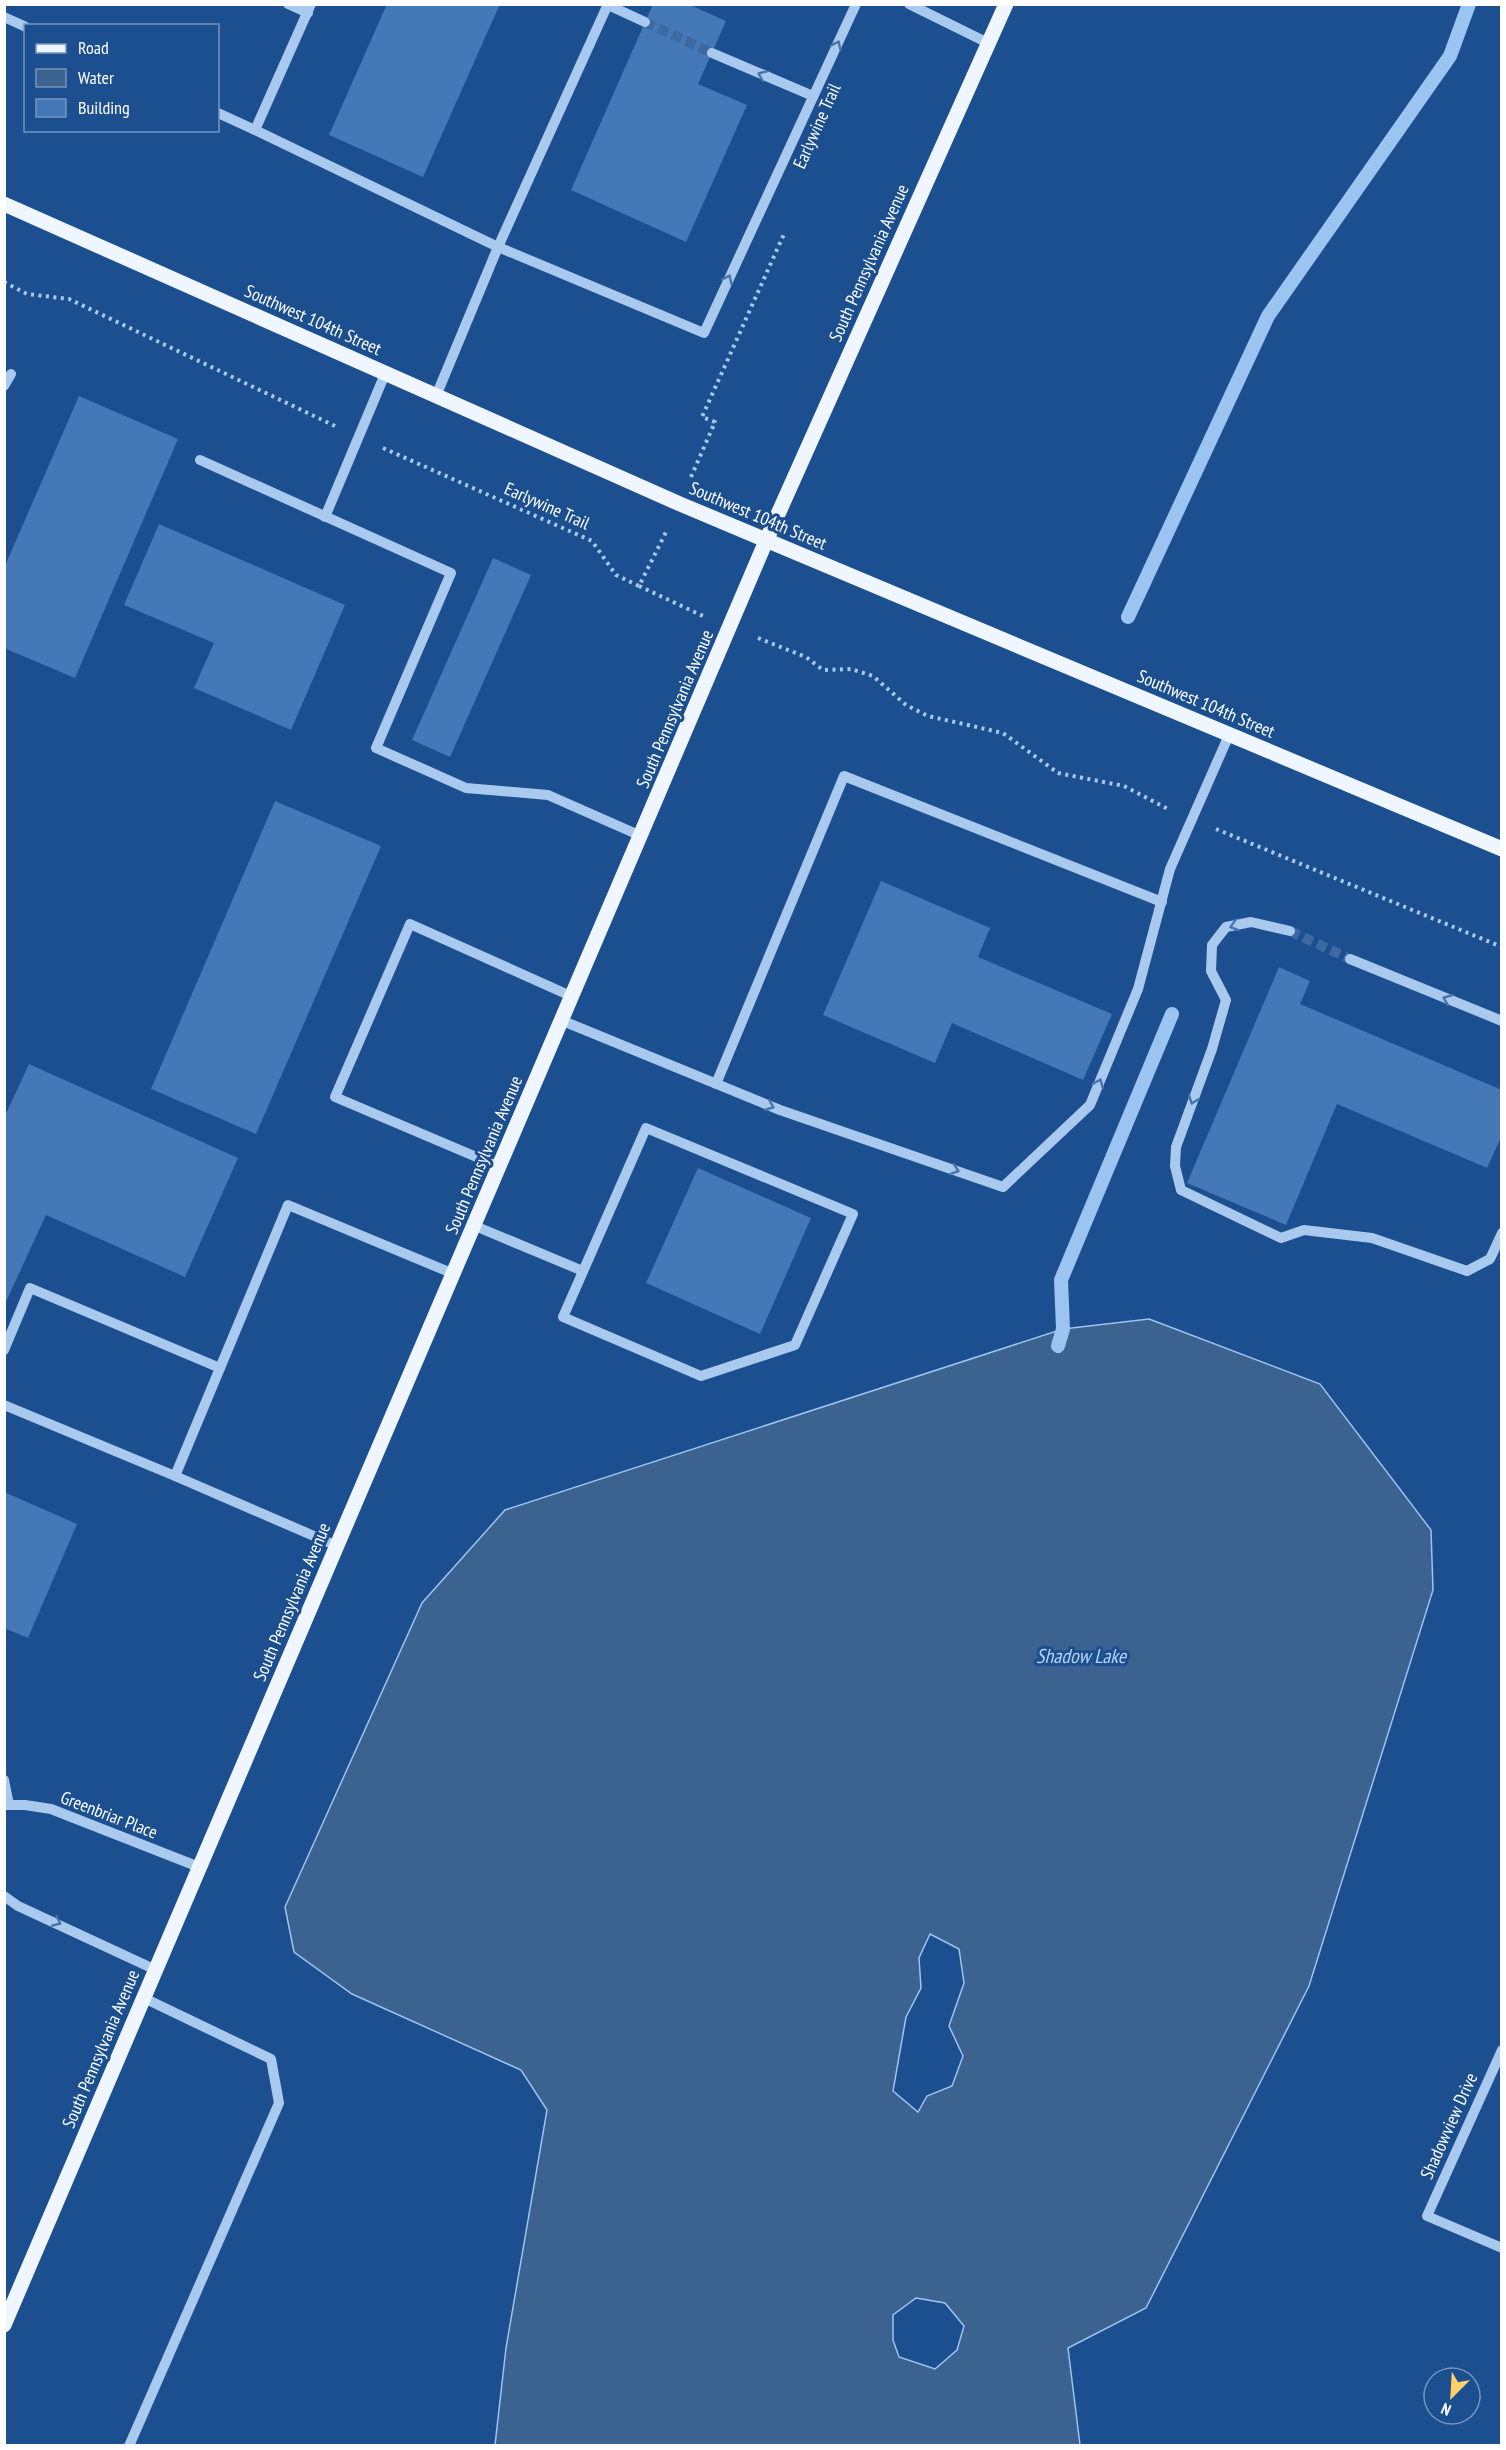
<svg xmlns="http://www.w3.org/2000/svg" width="1506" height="2450" viewBox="0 0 1506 2450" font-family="'PT Sans Narrow',sans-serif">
	<rect width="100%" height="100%" fill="#1b4f8f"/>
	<!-- water -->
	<path fill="#3c6290" stroke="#9cc4f0" stroke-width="1.5" fill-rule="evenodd" d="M1149,1319L1320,1384L1431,1530L1433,1590L1309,1986L1146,2308L1068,2348L1080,2445H495L506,2348L547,2110L521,2070L352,1994L294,1952L285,1907L422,1603L505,1510L1063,1329ZM930,1934L959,1949L964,1983L949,2026L963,2056L952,2086L927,2096L918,2112L893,2091L906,2017L921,1988L919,1958ZM916,2298L945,2303L964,2326L957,2350L935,2369L899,2357L893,2340V2315Z"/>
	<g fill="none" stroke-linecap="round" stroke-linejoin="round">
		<!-- stream -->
		<g stroke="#9cc4f0" stroke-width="14">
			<polyline points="1128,617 1268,316 1450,56 1469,4"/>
			<polyline points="1058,1346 1063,1329 1061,1280 1172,1014"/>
		</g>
	</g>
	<!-- building -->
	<g fill="#4478b7">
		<polygon points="387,4 500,4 423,177 329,135"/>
		<polygon points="653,4 688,4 726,21 698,84 747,105 686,242 571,190"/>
		<polygon points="79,396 178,439 75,678 4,648 4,568"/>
		<polygon points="159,524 345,605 291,730 194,688 214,643 124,605"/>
		<polygon points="493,558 531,575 450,757 412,740"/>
		<polygon points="275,801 381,846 256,1134 151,1089"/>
		<polygon points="881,881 990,928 978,957 1112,1014 1083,1080 952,1023 935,1063 823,1015"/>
		<polygon points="1279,967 1310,981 1300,1004 1502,1090 1502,1135 1487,1168 1337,1104 1286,1225 1187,1183"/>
		<polygon points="29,1064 238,1158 185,1277 46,1215 4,1306 4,1118"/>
		<polygon points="698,1168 811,1218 760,1334 646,1283"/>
		<polygon points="4,1492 77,1524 28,1638 4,1628"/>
	</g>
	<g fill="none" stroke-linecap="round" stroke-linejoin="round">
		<!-- minor-tunnel -->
		<g stroke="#3d69a0" stroke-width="10" stroke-dasharray="10 5" stroke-linecap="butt">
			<polyline points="645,22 712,53"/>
			<polyline points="1290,931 1350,959"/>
		</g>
		<!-- path -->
		<g stroke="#a9c9ee" stroke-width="4" stroke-dasharray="3 4.5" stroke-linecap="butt">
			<polyline points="4,282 27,294 69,299 335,426"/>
			<polyline points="383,448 592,541 616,575 639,586 667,530"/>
			<polyline points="691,477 715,422 702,417 784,234"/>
			<polyline points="639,586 703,616"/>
			<polyline points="758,638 806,657 823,670 851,669 873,676 906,705 928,716 1003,733 1058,773 1124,786 1168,809"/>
			<polyline points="1216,829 1502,947"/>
		</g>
		<!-- minor -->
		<g stroke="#a9c9ee" stroke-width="10">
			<polyline points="288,4 308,13"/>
			<polyline points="311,4 255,130 498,247 704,333 856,4"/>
			<polyline points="909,4 988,43"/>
			<polyline points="608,5 645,22"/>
			<polyline points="4,17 26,27"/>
			<polyline points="712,53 813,96"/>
			<polyline points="218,113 255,130"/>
			<polyline points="4,386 11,374"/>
			<polyline points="436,396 498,247 608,4"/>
			<polyline points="200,460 451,573 376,748 466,788 548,795 641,836"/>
			<polyline points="325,517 385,374"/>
			<polyline points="1290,931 1251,922 1226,927 1212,945 1211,971 1226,1000 1212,1049 1176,1147 1175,1166 1181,1190 1281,1238 1304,1230 1372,1238 1467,1271 1490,1259 1502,1233"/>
			<polyline points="1350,959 1502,1021"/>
			<polyline points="563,1021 780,1110 1003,1187 1090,1105 1138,989 1170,869 1229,735"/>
			<polyline points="716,1084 844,776 1162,902"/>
			<polygon points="646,1128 853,1214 795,1345 701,1376 563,1317"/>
			<polyline points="500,1167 335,1097 410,924 573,997"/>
			<polyline points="475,1226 583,1271"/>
			<polyline points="4,1350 30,1288 220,1368"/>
			<polyline points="4,1405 175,1476"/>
			<polyline points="337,1546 175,1476 288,1205 454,1274"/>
			<polyline points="4,1780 9,1805"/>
			<polyline points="4,1805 25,1805 51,1809 199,1867"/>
			<polyline points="4,1896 18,1906 156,1970"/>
			<polyline points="1502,2050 1427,2216 1502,2248"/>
			<polyline points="129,2446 279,2103 271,2059 144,1998"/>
		</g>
		<!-- major -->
		<g stroke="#f0f6ff" stroke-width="15">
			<polyline points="4,204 680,504 1502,849"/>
			<polyline points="4,2325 766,541 1006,4"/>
		</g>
	</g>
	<!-- one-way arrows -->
	<defs><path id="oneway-chevron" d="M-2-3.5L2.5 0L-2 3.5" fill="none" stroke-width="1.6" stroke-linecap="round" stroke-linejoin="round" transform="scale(1.5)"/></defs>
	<g stroke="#4674ac">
		<use href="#oneway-chevron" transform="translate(837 45) rotate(-65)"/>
		<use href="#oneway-chevron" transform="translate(762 75) rotate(-157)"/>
		<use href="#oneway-chevron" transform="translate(728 279) rotate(-65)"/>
		<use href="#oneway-chevron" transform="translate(1234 926) rotate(163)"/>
		<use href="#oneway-chevron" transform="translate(1447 999) rotate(-158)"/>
		<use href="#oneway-chevron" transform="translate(1099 1083) rotate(-68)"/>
		<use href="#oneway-chevron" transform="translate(1193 1100) rotate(110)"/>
		<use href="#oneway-chevron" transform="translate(770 1106) rotate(22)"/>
		<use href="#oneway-chevron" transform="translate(955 1170) rotate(19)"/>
		<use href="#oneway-chevron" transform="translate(57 1922) rotate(24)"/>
	</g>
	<g text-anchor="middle" stroke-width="6" stroke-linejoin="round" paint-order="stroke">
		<!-- street labels -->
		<g font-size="18" fill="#fff" stroke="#1b4f8f">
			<text transform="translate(817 126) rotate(-66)" y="6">Earlywine Trail</text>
			<text transform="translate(869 263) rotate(-66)" y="6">South Pennsylvania Avenue</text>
			<text transform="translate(313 320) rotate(24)" y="6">Southwest 104th Street</text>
			<text transform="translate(547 506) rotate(24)" y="6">Earlywine Trail</text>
			<text transform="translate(758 516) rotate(23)" y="6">Southwest 104th Street</text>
			<text transform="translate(1206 704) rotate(23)" y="6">Southwest 104th Street</text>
			<text transform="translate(675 709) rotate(-67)" y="6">South Pennsylvania Avenue</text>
			<text transform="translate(484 1155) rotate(-67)" y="6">South Pennsylvania Avenue</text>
			<text transform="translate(292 1602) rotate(-67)" y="6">South Pennsylvania Avenue</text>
			<text transform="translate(109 1815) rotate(21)" y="6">Greenbriar Place</text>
			<text transform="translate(101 2049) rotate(-67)" y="6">South Pennsylvania Avenue</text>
			<text transform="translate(1449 2126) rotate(-66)" y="6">Shadowview Drive</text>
		</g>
		<!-- water labels -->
		<g font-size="20" font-style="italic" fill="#b5d3f5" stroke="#1b4f8f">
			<text x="1081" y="1663">Shadow Lake</text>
		</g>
	</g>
	<!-- border -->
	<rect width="1506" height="2450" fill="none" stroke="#ffffff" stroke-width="12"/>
	<!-- legend -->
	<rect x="24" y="24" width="195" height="108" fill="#1b4f8f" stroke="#7695bc" stroke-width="1.5"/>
	<rect x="36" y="44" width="30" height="9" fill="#f0f6ff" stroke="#7695bc" stroke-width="1.5"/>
	<text x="78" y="54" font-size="18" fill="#ffffff">Road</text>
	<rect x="36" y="69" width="30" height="18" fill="#3c6290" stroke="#7695bc" stroke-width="1.5"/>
	<text x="78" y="84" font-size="18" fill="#ffffff">Water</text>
	<rect x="36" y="99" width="30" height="18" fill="#4478b7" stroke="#7695bc" stroke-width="1.5"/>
	<text x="78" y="114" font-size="18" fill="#ffffff">Building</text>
	<!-- north arrow -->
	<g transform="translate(1452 2396) rotate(204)"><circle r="28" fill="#1b4f8f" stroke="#7695bc" stroke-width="1.5"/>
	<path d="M0-4.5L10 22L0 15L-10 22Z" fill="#ffd166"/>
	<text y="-9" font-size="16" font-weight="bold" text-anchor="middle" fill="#ffffff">N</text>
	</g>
</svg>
